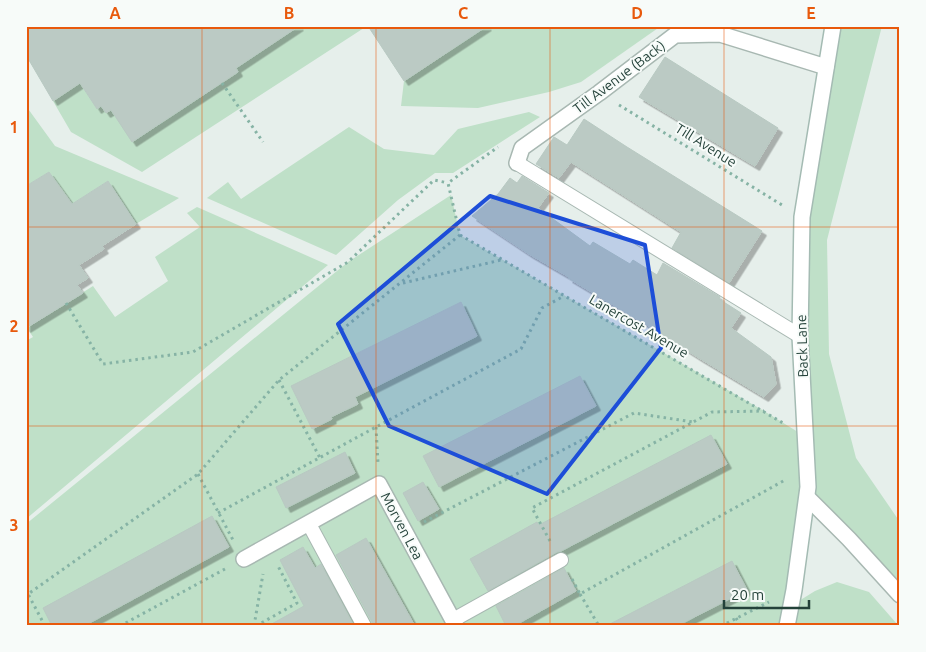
<svg xmlns="http://www.w3.org/2000/svg" width="926" height="652" viewBox="0 0 926 652" font-family="Ubuntu,sans-serif">
	<defs>
		<filter id="shadow"><feDropShadow dx="4.5" dy="4.5" stdDeviation="0" flood-color="#0004"/></filter>
	</defs>
	<rect width="100%" height="100%" fill="#e6efeb"/>
	<!-- green -->
	<g fill="#bfe0c8">
		<polygon points="299,26 367,26 142,172 71,132 53,101 80,83 97,109 101,106 236,68"/>
		<polygon points="487,26 661,26 581,82 549,92 478,108 401,106 404,81"/>
		<polygon points="833,26 882,26 827,240 829,354 856,458 900,522 900,595 808,498 787,626 26,626 26,524 348,262 451,195 460,235 764,411 806,437 802,217"/>
		<polygon points="26,106 55,146 179,198 136,224 108,181 72,204 49,172 26,186"/>
		<polygon points="529,112 540,117 453,173 435,173 398,200 336,255 207,198 228,182 241,199 349,127 384,149 434,155 458,129"/>
		<polygon points="197,207 328,265 26,519 26,341 33,337 27,328 93,286 115,317 168,281 155,257 200,227 187,213"/>
		<polygon points="837,582 869,592 897,624 894,626 789,626 794,604 815,591"/>
	</g>
	<!-- building -->
	<g fill="#bbcac4" stroke="#b8c9c2" filter="url(#shadow)">
		<polygon points="26,26 299,26 236,68 238,72 132,142 111,110 106,113 101,106 97,109 80,83 53,101 26,55"/>
		<polygon points="368,26 487,26 404,81"/>
		<polygon points="665,57 778,128 755,166 639,97"/>
		<polygon points="584,119 627,147 762,231 729,283 672,248 681,232 571,162 559,178 536,164 554,137 567,145"/>
		<polygon points="49,172 72,204 108,181 136,224 102,246 104,249 79,265 88,278 77,285 83,293 26,328 26,186"/>
		<polygon points="522,176 549,193 538,208 590,246 593,242 630,264 633,260 657,275 663,263 720,297 719,299 741,313 731,328 771,357 776,384 764,397 699,358 642,322 568,278 569,277 529,254 472,216 498,194 510,178 517,183"/>
		<polygon points="461,302 477,336 355,397 358,404 331,417 332,419 312,429 291,386"/>
		<polygon points="580,376 596,406 439,487 423,456"/>
		<polygon points="711,435 727,464 561,551 557,552 488,591 470,559 537,522 539,525"/>
		<polygon points="345,452 355,473 286,508 276,487"/>
		<polygon points="423,482 439,509 418,521 403,493"/>
		<polygon points="212,516 229,547 84,626 52,626 43,608"/>
		<polygon points="366,538 415,626 373,626 372,622 336,555"/>
		<polygon points="303,547 315,568 321,564 354,626 268,626 304,606 280,560"/>
		<polygon points="732,561 747,590 677,626 606,626"/>
		<polygon points="564,568 576,591 514,626 506,626 496,606"/>
	</g>
	<g fill="none" stroke-linecap="round" stroke-linejoin="round">
		<!-- lane casing -->
		<g stroke="#a8b8b2" stroke-width="16">
			<g id="lane">
				<polyline points="517,163 800,336"/>
				<polyline points="309,524 364,626"/>
				<polyline points="453,620 561,560"/>
			</g>
		</g>
		<!-- street casing -->
		<g stroke="#a8b8b2" stroke-width="18">
			<g id="street">
				<polyline points="517,163 522,148 599,93 675,35 720,34 826,67"/>
				<polyline points="808,498 849,539 900,595"/>
				<polyline points="244,559 379,484 456,626"/>
			</g>
		</g>
		<!-- secondary casing -->
		<g stroke="#a4bbb3" stroke-width="18">
			<polyline id="secondary" points="787,626 794,590 808,487 800,336 802,217 833,26"/>
		</g>
		<!-- path -->
		<g stroke="#86b3a5" stroke-width="3" stroke-dasharray="2.5 4" stroke-linecap="butt">
			<polyline points="222,83 263,142"/>
			<polyline points="619,105 782,205"/>
			<polyline points="460,235 783,423"/>
			<polyline points="403,283 501,260"/>
			<polyline points="66,303 103,364 193,352 348,262 434,180 448,183"/>
			<polyline points="279,380 320,458"/>
			<polyline points="376,427 378,463"/>
			<polyline points="198,474 233,540"/>
			<polyline points="218,513 376,427 521,349 542,308 564,296"/>
			<polyline points="424,522 634,413 693,422"/>
			<polyline points="550,541 532,508 712,412 764,411"/>
			<polyline points="572,579 580,594 785,480"/>
			<polyline points="580,594 599,626"/>
			<polyline points="736,618 741,626"/>
			<polyline points="45,626 28,594 198,474 279,380 460,235 448,183 498,147"/>
			<polyline points="120,626 225,569"/>
			<polyline points="254,626 263,574"/>
			<polyline points="256,626 297,603 278,566"/>
			<polyline points="721,626 769,602"/>
		</g>
		<!-- lane -->
		<use href="#lane" stroke="#fff" stroke-width="14"/>
		<!-- street -->
		<use href="#street" stroke="#fff" stroke-width="15"/>
		<!-- secondary -->
		<use href="#secondary" stroke="#fff" stroke-width="15"/>
	</g>
	<!-- marked area -->
	<path fill="#1d4ed8" fill-opacity="0.2" stroke="#1d4ed8" stroke-width="4" stroke-linejoin="round" d="M490,196L645,245L661,348L547,494L389,426L338,324Z"/>
	<!-- grid -->
	<path fill="none" stroke="#e8590c" stroke-width="1" stroke-opacity="0.55" d="M202,26V626M376,26V626M550,26V626M724,26V626M26,227H900M26,426H900"/>
	<g text-anchor="middle" stroke-width="4" stroke-linejoin="round" paint-order="stroke">
		<!-- street labels -->
		<g font-size="14" fill="#24423a" stroke="#f7fbf9">
			<text transform="translate(619 77) rotate(-37)" y="5">Till Avenue (Back)</text>
			<text transform="translate(706 145) rotate(32)" y="5">Till Avenue</text>
			<text transform="translate(639 326) rotate(30)" y="5">Lanercost Avenue</text>
			<text transform="translate(802 346) rotate(-92)" y="5">Back Lane</text>
			<text transform="translate(402 526) rotate(62)" y="5">Morven Lea</text>
		</g>
	</g>
	<!-- border -->
	<rect width="926" height="652" fill="none" stroke="#f7fbf9" stroke-width="55"/>
	<!-- scale -->
	<path d="M724 600v8h85v-8" fill="none" stroke="#24423a" stroke-width="2.5"/>
	<text x="731" y="600" font-size="15" fill="#24423a" stroke="#f7fbf9" stroke-width="4" paint-order="stroke">20 m</text>
	<rect x="28" y="28" width="870" height="596" fill="none" stroke="#e8590c" stroke-width="2"/>
	<g font-size="16" text-anchor="middle" font-weight="bold" fill="#e8590c">
		<text x="115" y="19">A</text>
		<text x="289" y="19">B</text>
		<text x="463" y="19">C</text>
		<text x="637" y="19">D</text>
		<text x="811" y="19">E</text>
		<text x="14" y="133">1</text>
		<text x="14" y="332">2</text>
		<text x="14" y="531">3</text>
	</g>
</svg>
